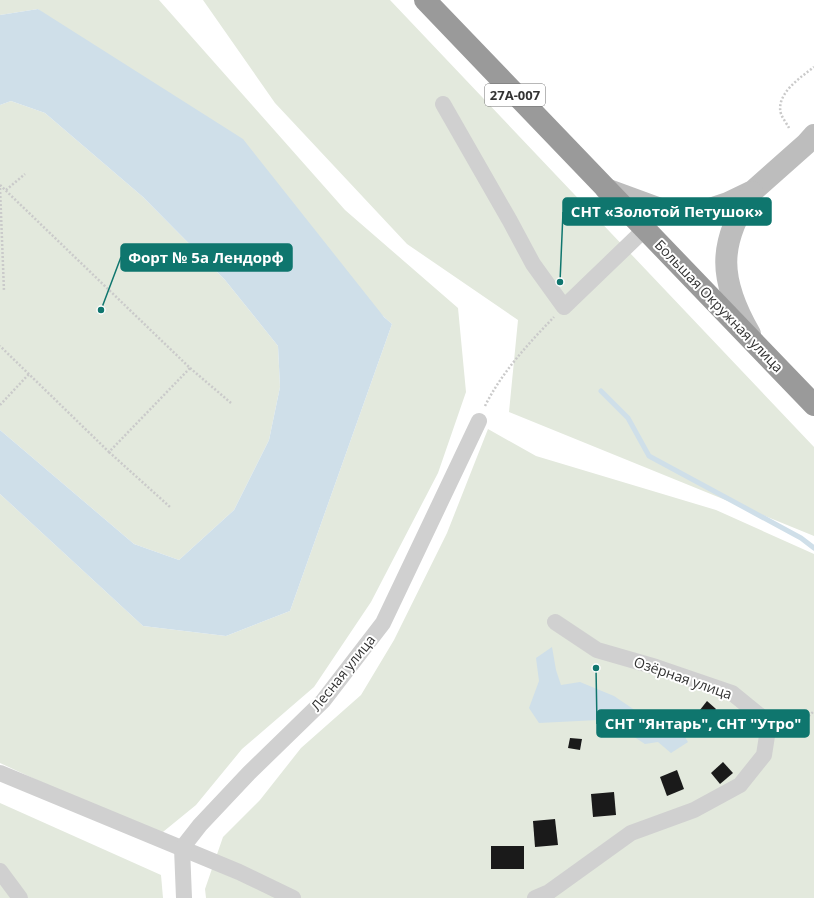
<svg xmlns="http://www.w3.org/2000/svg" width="814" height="898" viewBox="0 0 814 898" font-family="'Open Sans',sans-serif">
	<rect width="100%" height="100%" fill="#fff"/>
	<!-- green -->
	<g fill="#e3e9dd">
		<polygon points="0,0 159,0 345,210 458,308 466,392 438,473 371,602 314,687 242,749 196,805 158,836 0,763 0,494 143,626 226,636 290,611 392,324 38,9 0,15"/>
		<polygon points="203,0 390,0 814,447 814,536 509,412 518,320 407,244 275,103"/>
		<polygon points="11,101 45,113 143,197 225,280 278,346 280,387 269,440 234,510 179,560 134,544 0,430 0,105"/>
		<polygon points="488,429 536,456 716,510 814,554 814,898 206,898 205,889 223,837 260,800 301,748 361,695 394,640 447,533"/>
		<polygon points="0,803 161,875 163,898 0,898"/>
	</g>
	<!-- water -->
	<g fill="#cfdfe9">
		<polygon points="38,9 243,139 384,317 392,324 290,611 226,636 143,626 0,494 0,430 134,544 179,560 234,510 269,440 280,387 278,346 225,280 143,197 45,113 11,101 0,105 0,15"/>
		<polygon points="552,647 556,670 561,685 580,682 614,696 645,717 675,721 688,742 671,753 658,742 645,744 622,729 598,720 539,723 529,708 539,681 536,658"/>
	</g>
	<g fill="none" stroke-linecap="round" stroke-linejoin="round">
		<!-- stream -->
		<polyline stroke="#cfdfe9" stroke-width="5" points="601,391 628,418 649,456 801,538 814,548"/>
	</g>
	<!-- building -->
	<g fill="#1a1a1a">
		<polygon points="707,701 716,709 705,723 696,715"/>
		<polygon points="570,738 582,739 580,750 568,748"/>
		<polygon points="723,762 733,773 720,784 711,773"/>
		<polygon points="677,770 684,789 667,796 660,777"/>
		<polygon points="614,792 616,815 593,817 591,794"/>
		<polygon points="555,819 558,845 535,847 533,821"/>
		<rect x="491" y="846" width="33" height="23"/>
	</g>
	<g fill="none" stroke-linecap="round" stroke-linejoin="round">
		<!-- path -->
		<g stroke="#cacaca" stroke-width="2.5" stroke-dasharray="2 2" stroke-linecap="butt">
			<path d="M789,128C787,124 783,119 781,114C775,94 801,77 814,67"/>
			<polyline points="0,185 190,368 109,452 0,346"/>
			<polyline points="0,188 4,291"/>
			<polyline points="6,190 25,174"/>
			<polyline points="190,368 231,403"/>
			<polyline points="0,405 29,374"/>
			<path d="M485,406C502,372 528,344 554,317"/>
			<polyline points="109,452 170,507"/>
			<polyline points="785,725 797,727 814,711"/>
		</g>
		<!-- street -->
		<g stroke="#d0d0d0" stroke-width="16">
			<polyline points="443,104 510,221 533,264 564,307 645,229"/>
			<polyline points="0,773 239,872 293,898"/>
			<polyline points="0,871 20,898"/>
			<polyline points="184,898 182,848 200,825 249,773 323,701 383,623 479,421"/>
			<polyline points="535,898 549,892 631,833 694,810 740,785 764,755 769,723 732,693 656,667 597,650 555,622"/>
		</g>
		<!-- secondary -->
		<g stroke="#bdbdbd" stroke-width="22">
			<polyline points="606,189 666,211 698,213 728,203 753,191 806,144 814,135"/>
			<path d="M750,334C719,280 717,244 752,192"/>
		</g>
		<!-- highway -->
		<polyline stroke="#9a9a9a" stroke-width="22" points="425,0 814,405"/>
	</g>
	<g text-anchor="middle" stroke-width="4" stroke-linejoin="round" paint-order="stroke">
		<!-- shield labels -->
		<rect fill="#fff" stroke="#707070" stroke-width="1" x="485" y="84" width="60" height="22" rx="3"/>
		<g font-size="13" font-weight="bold" fill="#333">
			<text x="515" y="100">27А-007</text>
		</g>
		<!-- street labels -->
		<g font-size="14" fill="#333" stroke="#fff">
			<text transform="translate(719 306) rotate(46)" y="5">Большая Окружная улица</text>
			<text transform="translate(343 673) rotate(-51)" y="5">Лесная улица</text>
			<text transform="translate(683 678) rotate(19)" y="5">Озёрная улица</text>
		</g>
	</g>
	<!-- callouts -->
	<path fill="none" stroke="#0f766e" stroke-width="1.5" d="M560 282L563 212M101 310L121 257M596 668L597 724"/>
	<g fill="#0f766e" stroke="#fff" stroke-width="1.5">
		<circle cx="560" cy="282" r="4"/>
		<circle cx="101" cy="310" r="4"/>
		<circle cx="596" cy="668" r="4"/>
	</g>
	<g fill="#0f766e" stroke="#0f766e" stroke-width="1.5">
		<rect x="563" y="198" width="208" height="27" rx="4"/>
		<rect x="121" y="244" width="171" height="27" rx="4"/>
		<rect x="597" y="710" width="212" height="27" rx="4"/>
	</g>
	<g font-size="15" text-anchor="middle" font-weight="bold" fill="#fff">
		<text x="667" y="217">СНТ «Золотой Петушок»</text>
		<text x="206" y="263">Форт № 5а Лендорф</text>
		<text x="703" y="729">СНТ "Янтарь", СНТ "Утро"</text>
	</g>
</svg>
